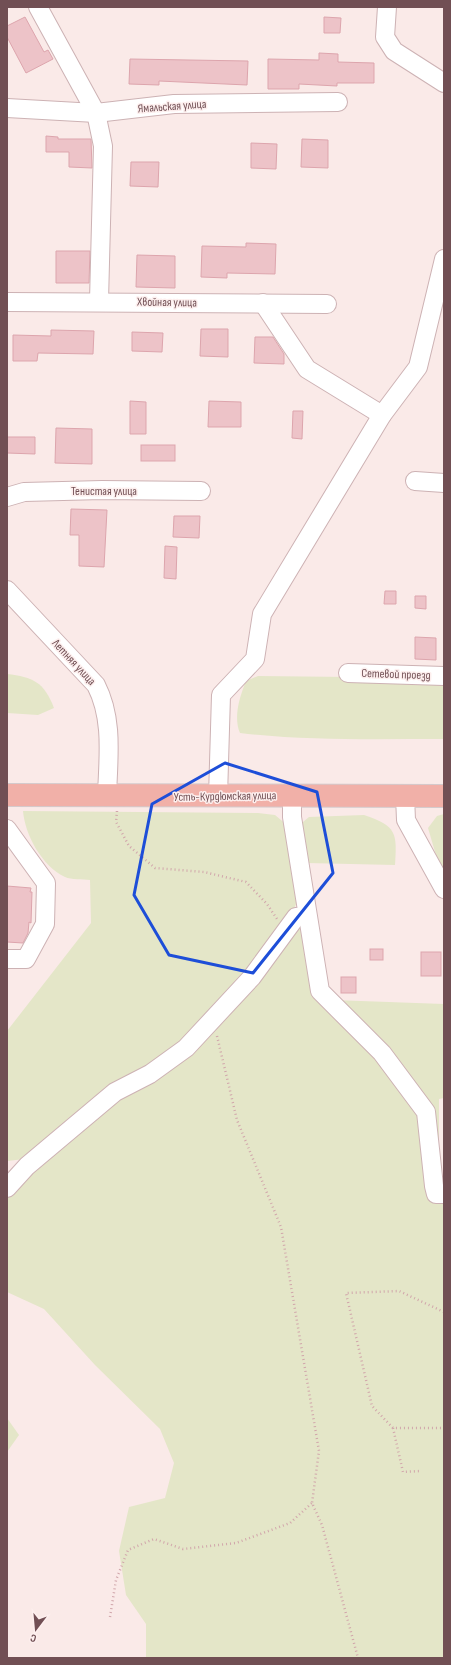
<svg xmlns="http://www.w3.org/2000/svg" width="451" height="1665" viewBox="0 0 451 1665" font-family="'Sofia Sans Condensed',sans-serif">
	<rect width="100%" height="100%" fill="#faeae8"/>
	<!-- green -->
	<g fill="#e4e6c8">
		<path d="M7,674C33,677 44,682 54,708L38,715L7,713Z"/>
		<path d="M258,676L444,678V739C376,739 307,741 240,733C233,717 240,696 246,681Z"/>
		<path d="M23,811L258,813L275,815L287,825L297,902L290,917L248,972L180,1043L24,1159L8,1161L7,1031L91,923L90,880C83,879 71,880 65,877C42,866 25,835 23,811Z"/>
		<polygon points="444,814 444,867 442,867 438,862 428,828 437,816"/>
		<path d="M364,815C397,826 397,833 395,865L306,863L299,829L303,822L309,817Z"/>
		<polygon points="302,926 322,986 333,1000 444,1004 444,1098 439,1099 439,1190 444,1190 444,1658 146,1658 146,1624 126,1595 119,1551 129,1507 165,1498 174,1463 160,1429 95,1365 44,1309 7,1292 7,1196 31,1171 119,1098 153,1077 296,927"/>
		<polygon points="7,1418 19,1435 7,1452"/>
	</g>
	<!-- building -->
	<g fill="#edc3c8" stroke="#dda5ad">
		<polygon points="25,17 44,52 48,50 53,59 26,73 7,37 7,26"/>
		<polygon points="324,17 341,18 340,33 324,33"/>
		<polygon points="319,53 338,54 338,62 374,63 374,83 337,83 337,86 299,84 299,89 268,89 268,59 319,60"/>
		<polygon points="130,59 248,61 247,85 159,81 159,85 129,84"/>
		<polygon points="46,136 58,137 58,139 91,139 92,168 69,167 69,152 46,152"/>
		<polygon points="302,139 328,140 328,168 301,167"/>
		<polygon points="251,143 277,144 276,169 251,168"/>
		<polygon points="131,162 159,162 158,187 130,186"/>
		<polygon points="246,243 276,244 275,274 227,273 227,278 201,277 202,246 246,247"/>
		<polygon points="56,251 90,251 89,283 56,283"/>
		<polygon points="137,255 175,256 175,288 136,287"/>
		<polygon points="201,329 228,329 228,357 200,356"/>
		<polygon points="51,330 94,331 93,354 38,353 37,361 13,361 13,335 51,336"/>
		<polygon points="132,332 163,333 162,352 132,351"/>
		<polygon points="255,337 273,337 284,354 284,364 254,363"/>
		<polygon points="130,401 146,402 146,434 130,434"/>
		<polygon points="209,401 241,402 241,427 208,427"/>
		<polygon points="293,411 303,411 302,439 292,438"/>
		<polygon points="56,428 92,429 92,464 55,463"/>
		<polygon points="7,437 35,437 35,454 7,453"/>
		<rect x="141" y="445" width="34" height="16"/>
		<polygon points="71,509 107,510 104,567 79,566 79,535 70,535"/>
		<polygon points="174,516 200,516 199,538 173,537"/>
		<polygon points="165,546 177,547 176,579 164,578"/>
		<polygon points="385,591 396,591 396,604 384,604"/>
		<polygon points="415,596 426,596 426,609 415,608"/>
		<polygon points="415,637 436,638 436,660 415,659"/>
		<polygon points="7,886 31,888 30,892 32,892 31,923 29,922 28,933 23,943 7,942"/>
		<rect x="370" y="949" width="13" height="11"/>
		<rect x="421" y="952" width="20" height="24"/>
		<rect x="341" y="977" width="15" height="16"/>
	</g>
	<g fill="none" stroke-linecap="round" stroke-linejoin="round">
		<!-- minor casing -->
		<g stroke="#cdb2b4" stroke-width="20">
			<g id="minor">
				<polyline points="38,7 96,113 103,146 99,301"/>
				<polyline points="387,7 385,37 394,51 444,83"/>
				<polyline points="7,108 96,113 174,104 338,102"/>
				<polyline points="7,302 327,304"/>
				<polyline points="263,303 307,369 382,415"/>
				<polyline points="415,481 444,483"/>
				<polyline points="7,497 24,492 102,490 201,491"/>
				<path d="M7,590L96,685C114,720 108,759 107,797"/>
				<polyline points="348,673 444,676"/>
				<polyline points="292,795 292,817 320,991 382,1053 426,1112 434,1186 436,1194 444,1194"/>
				<polyline points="405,796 406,820 444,889"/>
				<polyline points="218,797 221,695 255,659 262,614 382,415 418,367 444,259"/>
				<polyline points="7,829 46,883 45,924 26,959 7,959"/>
				<polyline points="7,1188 27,1166 115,1092 150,1074 186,1048 252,977 296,917 307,916"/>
			</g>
		</g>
		<!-- major casing -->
		<g stroke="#d4cacc" stroke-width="24">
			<polyline id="major" points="7,795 444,796"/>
		</g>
		<!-- path -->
		<g stroke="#d1a6ab" stroke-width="2.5" stroke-dasharray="1 3" stroke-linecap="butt">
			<polyline points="117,811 116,822 129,846 155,868 204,872 246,882 267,904 277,919"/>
			<polyline points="217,1036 237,1120 281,1227 319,1451 312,1503 322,1525 358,1658"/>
			<polyline points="444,1312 399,1291 346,1293 372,1406 393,1428 444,1428"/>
			<polyline points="393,1428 403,1472 421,1471"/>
			<polyline points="110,1617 116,1580 128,1550 154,1539 183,1549 236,1543 290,1523 312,1503"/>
		</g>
		<!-- minor -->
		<use href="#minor" stroke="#fff" stroke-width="18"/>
		<!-- major -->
		<use href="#major" stroke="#f1b0a8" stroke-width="22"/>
	</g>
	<!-- marked area -->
	<path fill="none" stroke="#1d4ed8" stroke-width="3" stroke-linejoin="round" d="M225,763L317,792L333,873L253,973L169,955L134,895L152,804Z"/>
	<g text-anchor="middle" stroke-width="3" stroke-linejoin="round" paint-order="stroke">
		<!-- street labels -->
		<g font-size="12" fill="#714f54" stroke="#fdefee">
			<text transform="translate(172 106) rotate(-4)" y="4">Ямальская улица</text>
			<text transform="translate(167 302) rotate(1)" y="4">Хвойная улица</text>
			<text x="104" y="495">Тенистая улица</text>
			<text transform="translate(74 662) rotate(47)" y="4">Летняя улица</text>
			<text transform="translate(396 674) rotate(2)" y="4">Сетевой проезд</text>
			<text transform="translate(225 796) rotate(-1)" y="4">Усть-Курдюмская улица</text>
		</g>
	</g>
	<!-- border -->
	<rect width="451" height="1665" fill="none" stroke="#714f54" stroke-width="16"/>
	<!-- north arrow -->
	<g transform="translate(36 1629) rotate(196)" stroke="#fdefee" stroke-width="3" paint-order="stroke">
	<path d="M0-3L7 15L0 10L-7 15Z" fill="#714f54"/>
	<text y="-6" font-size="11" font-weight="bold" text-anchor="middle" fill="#714f54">С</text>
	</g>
</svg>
